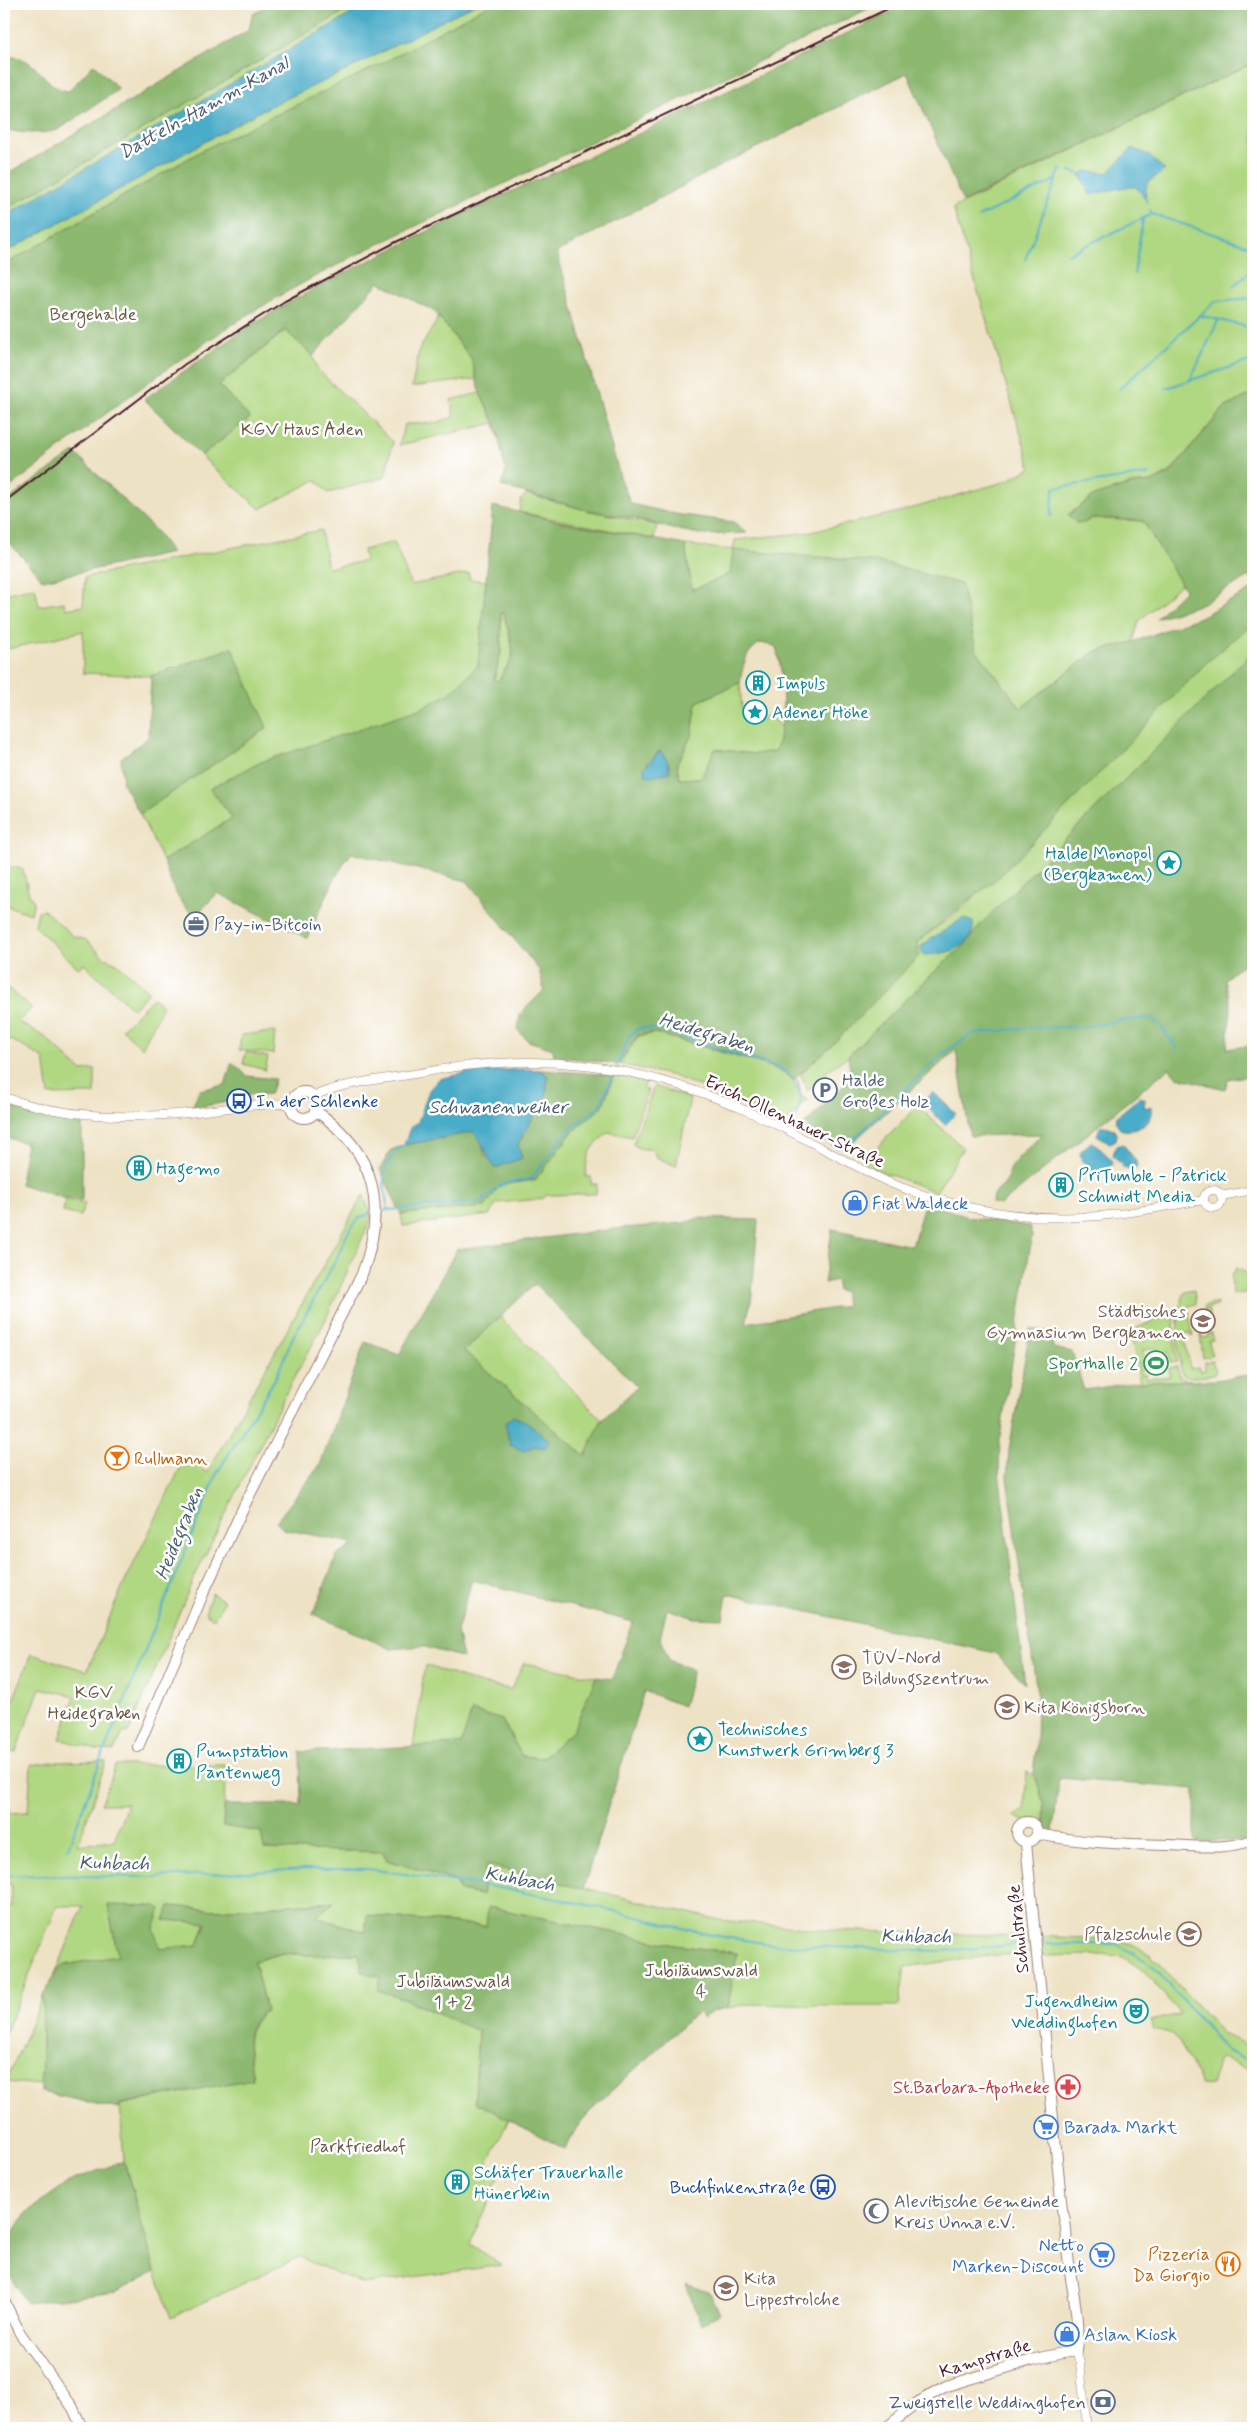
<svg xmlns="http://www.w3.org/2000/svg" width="1257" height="2432" viewBox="0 0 1257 2432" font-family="Mynerve,sans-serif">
	<rect width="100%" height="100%" fill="#fff"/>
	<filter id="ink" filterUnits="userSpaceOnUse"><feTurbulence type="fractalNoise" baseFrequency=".02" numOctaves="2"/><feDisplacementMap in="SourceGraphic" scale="10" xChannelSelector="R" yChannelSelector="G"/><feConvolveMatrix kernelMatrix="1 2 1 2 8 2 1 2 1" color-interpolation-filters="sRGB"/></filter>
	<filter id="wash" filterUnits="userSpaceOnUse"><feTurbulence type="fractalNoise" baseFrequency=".0096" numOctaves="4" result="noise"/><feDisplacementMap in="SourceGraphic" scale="20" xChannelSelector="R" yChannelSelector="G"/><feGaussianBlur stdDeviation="1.12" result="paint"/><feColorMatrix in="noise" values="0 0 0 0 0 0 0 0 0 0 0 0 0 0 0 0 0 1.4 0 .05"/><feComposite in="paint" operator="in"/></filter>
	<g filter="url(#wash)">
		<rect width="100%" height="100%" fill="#eee2c4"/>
		<!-- green -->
		<g fill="#b0d781" stroke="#7d7b56">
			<polygon points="357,4 368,4 4,216 4,210"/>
			<polygon points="475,4 490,4 385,62 203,150 4,265 4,253 264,109 339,74"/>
			<polygon points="1253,63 1253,393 1224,408 1170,472 1152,482 1132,484 1094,496 1068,515 1084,523 1092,518 1143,521 1182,583 1139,621 1133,642 1094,652 1021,708 976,650 961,584 835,557 815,558 730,574 692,590 685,545 733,550 735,540 811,532 899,512 1004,482 1031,468 953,208"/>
			<polygon points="439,317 471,358 477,379 412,387 419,350"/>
			<polygon points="286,330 313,356 317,369 393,442 385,477 328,493 316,480 260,509 201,456 249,418 219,385"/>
			<polygon points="480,393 495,423 399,445 405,424 435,423 454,417 451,400"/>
			<polygon points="526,494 586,510 657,525 654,539 519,512 521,500"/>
			<polygon points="321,530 328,568 365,561 363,550 394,542 411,585 469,573 469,579 486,581 478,665 449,694 422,708 262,762 210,788 232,818 163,861 140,814 267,728 231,648 151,676 83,673 83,631 4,650 4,594 35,587 39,606 64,602 66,609 83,606 85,577"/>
			<path d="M501,613H504C505,624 515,648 512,656C509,665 503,673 498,681L494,680L501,652Z"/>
			<polygon points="1253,623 1253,651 980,925 965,945 945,962 848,1056 826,1072 808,1091 801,1074 919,956 917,942 962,909 1206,663"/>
			<polygon points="740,683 742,710 745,717 757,723 769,713 781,727 780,741 775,752 755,754 715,749 701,778 679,779 677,764 692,734 697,702"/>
			<polygon points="16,867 23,870 29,894 34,901 31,914 4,905 4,870"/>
			<polygon points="44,910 73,936 86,940 105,958 117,963 149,992 133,1009 84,964 78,968 35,926 38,911"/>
			<polygon points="4,985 32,1008 18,1022 45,1037 82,1071 95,1069 95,1094 49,1095 44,1059 13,1041 4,1039"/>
			<polygon points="153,998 163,1006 142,1048 122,1029"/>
			<polygon points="271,1032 275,1032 273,1054 239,1050 241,1035"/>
			<polygon points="655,1033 763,1064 784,1072 793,1080 802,1097 808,1100 801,1105 789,1122 782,1123 715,1092 673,1076 619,1064 638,1036"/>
			<polygon points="246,1052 268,1057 265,1070 243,1064"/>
			<path d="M614,1075L646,1081L643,1089L648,1090L632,1137L608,1132C591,1149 586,1152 586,1177H591V1184H597L596,1194L548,1195L541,1199L497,1203L489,1215L403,1226L401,1214L484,1207L500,1185L535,1180L574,1130L602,1107Z"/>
			<polygon points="654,1086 690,1098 676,1166 656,1157 653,1150 638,1148 633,1144"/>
			<polygon points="918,1106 963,1148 936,1192 861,1164"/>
			<polygon points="363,1195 372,1217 323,1325 290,1385 193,1580 129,1732 123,1733 114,1751 96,1750 60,1739 75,1696 40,1688 16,1752 4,1751 4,1724 31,1654 87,1671 121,1590 186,1456 207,1473"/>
			<polygon points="65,1199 85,1204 80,1216 63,1212"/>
			<polygon points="1236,1268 1253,1276 1253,1291 1233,1295 1231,1278"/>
			<path d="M1194,1290L1196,1304L1188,1306L1193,1336L1191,1337L1190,1333L1184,1334L1190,1368L1199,1367V1371L1205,1370L1204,1362L1212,1361L1216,1370L1214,1375L1189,1378L1183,1375L1181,1370C1177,1343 1174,1318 1185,1292Z"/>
			<polygon points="1217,1303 1217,1306 1208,1308 1212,1328 1208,1329 1204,1306"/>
			<polygon points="1175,1312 1174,1333 1177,1362 1170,1363 1168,1350 1161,1355 1157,1348 1143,1350 1144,1361 1141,1361 1143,1375 1146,1375 1147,1379 1170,1376 1169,1368 1177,1367 1180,1377 1188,1381 1140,1382 1130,1331"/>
			<polygon points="500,1317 602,1420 585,1456 464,1351"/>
			<polygon points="1208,1333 1212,1333 1213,1340 1209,1341 1212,1356 1203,1358 1200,1335 1202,1335 1202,1338 1208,1337"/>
			<polygon points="212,1593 224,1601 214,1619 205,1613"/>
			<polygon points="524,1663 596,1677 573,1731 542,1758 522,1756 502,1720 472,1711 461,1744 413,1747 425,1665 481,1684 511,1689"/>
			<polygon points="106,1761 78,1845 114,1841 127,1804 101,1804 116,1765 226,1765 223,1826 261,1832 264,1849 383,1852 387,1860 456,1881 460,1891 482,1895 487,1865 719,1920 827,1930 1120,1939 1151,1955 1223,2034 1253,2047 1253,2070 1219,2058 1212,2085 1201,2084 1179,2042 1169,2033 1154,2029 1150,2021 1180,2014 1145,1972 1123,1957 1110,1955 1035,1956 1034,1953 989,1956 905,1967 899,2006 826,2006 750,2004 728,2008 737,1953 675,1945 489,1907 486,1926 367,1915 365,1932 316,1917 333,1902 216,1910 170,1906 164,1920 206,1922 198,1945 159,1949 154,1929 108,1906 118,1956 64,1965 56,1972 83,1906 57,1906 4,2037 4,1907 11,1906 12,1885 4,1883 4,1813 28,1812 31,1765 52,1762"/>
			<path d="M1027,1771C1045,1782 1044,1812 1046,1832L1014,1816L1024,1810Z"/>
			<path d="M283,1953L308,1955L360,1954L381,1977L378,1990L404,1999L478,2031L475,2102L509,2119L485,2169L499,2176L470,2244L502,2265L362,2284L299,2257L171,2318L155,2271L124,2161L120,2105L253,2078C249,2052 241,2027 266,2010L254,1961Z"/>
			<polygon points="43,1996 41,2085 6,2082"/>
		</g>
		<!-- forest -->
		<g fill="#8cb86f" stroke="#6b6c4d" fill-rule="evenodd">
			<polygon points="268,4 357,4 4,210 4,176 249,30 252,15"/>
			<path d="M490,4H878L364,251C323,272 281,294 241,319C158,372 81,432 4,492V265L203,150L385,62Z"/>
			<polygon points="908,4 1253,4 1253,63 963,202 907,73 728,162 557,252 621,480 631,504 675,514 734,522 747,533 705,535 673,529 633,518 586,510 501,486 506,471 495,423 480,393 471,358 435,312 379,282 313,356 285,330 219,385 250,418 201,456 144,399 249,326 319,286 466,212 628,139"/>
			<path d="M11,57C37,56 45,90 69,91L94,64L119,89L58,130C41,134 21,134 4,129V67Z"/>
			<polygon points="1253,393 1253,574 1199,605 1156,618 1185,590 1143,521 1092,518 1084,523 1076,523 1068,515 1094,496 1132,484 1152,482 1170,473 1224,408"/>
			<polygon points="74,452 156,531 172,553 43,580 4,537 4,503"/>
			<path d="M493,506L556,521L685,545L692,590L730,574L733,550L879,562L961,584L976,650L1021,708L1094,652L1133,642L1200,617L1253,589V623L1206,663L999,877L917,942L919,956L831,1046L793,1080L784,1072L763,1064L655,1033L638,1036L619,1064L554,1056L553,1049L528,1041L518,1030L520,1014L544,990L539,970L467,881L351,853L335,878L307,938L218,893L196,915C176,905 171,880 163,861L232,818L210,788L261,762L422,708L449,694L478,665ZM501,613H504C506,624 515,648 512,656C509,665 503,673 498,681L494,680L501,652ZM760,643L775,646C785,671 786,727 775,751L755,754L715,749L701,778L679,779L677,764L692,734L697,702L740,683C743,666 744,653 760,643ZM659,751L664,755L670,767L650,776L644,768Z"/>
			<polygon points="232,648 267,728 140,814 123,784 121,758 148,738 151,676"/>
			<polygon points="1253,651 1253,956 1225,979 1231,1007 1227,1049 1253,1045 1253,1075 1228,1079 1225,1089 1177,1077 1169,1068 1000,1205 992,1203 993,1195 1004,1185 1013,1163 1042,1134 970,1136 956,1050 847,1147 810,1129 805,1124 851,1078 848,1056 945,962 965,945 980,925"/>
			<polygon points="232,1062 247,1076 275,1079 270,1094 245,1095 222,1103 192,1108 199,1090 225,1085"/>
			<polygon points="540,1070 614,1075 602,1107 574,1130 535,1180 500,1185 485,1207 401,1214 380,1169 391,1150 404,1145 473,1132 480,1138 486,1157 522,1158 518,1144 546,1094 548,1076"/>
			<polygon points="4,1105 45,1117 82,1122 82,1200 63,1198 20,1184 26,1143 4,1137"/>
			<path d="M925,1202L968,1217L1029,1226L1032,1236L1000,1437L999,1471L1025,1684L995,1653L727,1594L723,1619L695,1618L667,1609L660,1638L669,1660L693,1670L683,1706L644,1691L583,1889L487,1865L482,1895L460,1891L456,1881L387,1860L383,1852L264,1849L261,1832L223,1826L225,1805H301L300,1752L461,1744L472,1711L502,1720L522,1756L542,1758L573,1731L596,1677L612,1679L633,1622L472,1580L457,1631L463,1658L422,1646L391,1649L313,1614L337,1555L349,1548L352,1543L283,1529L276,1522L320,1465L365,1342L399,1355L457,1249L623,1228L685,1223L698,1218L758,1220L752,1296L746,1323L846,1306L844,1291H838L836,1280L824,1283L832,1229L912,1246ZM535,1284L637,1387L602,1420L585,1456L464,1351Z"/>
			<polygon points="1030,1329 1051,1332 1053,1348 1072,1352 1084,1390 1140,1382 1216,1380 1253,1374 1253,1835 1243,1841 1195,1841 1195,1789 1059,1778 1053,1833 1046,1832 1043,1803 1036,1777 1033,1774 1036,1749 1037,1693 1007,1478 1009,1450"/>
			<path d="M334,1902L316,1917L365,1932L367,1915L486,1926L488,1907L675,1945L737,1953L728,2008L713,2011L703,2018L698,2011L595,2106L578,2125L565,2149L475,2102L478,2031L404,1999L378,1990L381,1977L362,1972L359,1954L308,1955L283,1953L254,1961L266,2010C240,2027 249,2052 253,2079L120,2104L119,2109L41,2092L43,1996L56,1972L64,1965L118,1956L108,1905L156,1906L161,1909L154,1929L160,1949L198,1945L206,1923L164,1920L170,1906L216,1910Z"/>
			<path d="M124,2161L155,2271L117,2292L27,2303C11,2279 4,2266 4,2237L14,2232L27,2212L70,2181Z"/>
			<polygon points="686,2284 710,2293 720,2314 701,2324"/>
		</g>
		<!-- water -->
		<g fill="#49acc8" stroke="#4a667a">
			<polygon points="368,4 475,4 339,74 264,109 4,253 4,216"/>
			<polygon points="1132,148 1147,154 1165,170 1147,183 1145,198 1136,187 1125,187 1090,195 1080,174 1087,171 1108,173"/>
			<polygon points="660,751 667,760 670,772 650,776 645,774 644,768"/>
			<path d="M963,918L973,922C975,950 944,954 923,955L920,947C933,936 949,929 963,918Z"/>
			<path d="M524,1069L540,1070L548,1076L546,1094L518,1144L522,1158L495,1168C486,1157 483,1140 473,1132L404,1145L410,1128L418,1122L429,1090L439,1079L470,1072Z"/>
			<polygon points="933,1092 956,1114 945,1125 923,1102"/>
			<path d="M1140,1097L1145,1099L1144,1107L1152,1108C1155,1124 1133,1134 1120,1129L1116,1123L1117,1116Z"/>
			<polygon points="1106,1126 1113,1129 1117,1135 1116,1140 1110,1143 1097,1135 1100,1127"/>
			<polygon points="1092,1141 1112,1160 1113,1163 1108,1170 1092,1171 1082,1161 1080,1152"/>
			<polygon points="1123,1144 1136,1161 1137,1166 1132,1170 1124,1168 1113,1155 1116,1146"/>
			<polygon points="513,1416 527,1422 549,1440 545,1448 534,1446 524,1451 510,1445 505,1423"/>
		</g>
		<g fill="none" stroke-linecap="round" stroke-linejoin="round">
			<!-- stream -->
			<g stroke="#49acc8" stroke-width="2">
				<polyline points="1069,171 1080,174"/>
				<polyline points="1145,198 1147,202"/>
				<polyline points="1150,210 1152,214"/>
				<polyline points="978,217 1057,179"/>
				<polyline points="1068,254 1152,214 1253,247"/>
				<polyline points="1025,260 1060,170 1063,170"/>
				<polyline points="1134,274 1143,219"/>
				<polyline points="1234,286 1253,268"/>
				<polyline points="1202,316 1253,328"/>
				<polyline points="1190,380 1219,319"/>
				<polyline points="1166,388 1253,360"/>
				<polyline points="1119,389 1216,301 1253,298"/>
				<polyline points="1051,516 1054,488 1149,474"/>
				<polyline points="616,1067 630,1035 639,1028 659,1029 742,1057 766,1063 787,1072 798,1082 801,1099 797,1117"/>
				<polyline points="803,1125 806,1129 838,1148 847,1146 940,1056 971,1034 1025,1028 1082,1027 1126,1020 1150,1018 1158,1023 1177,1048"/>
				<path d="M388,1210L482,1202C501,1182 505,1182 531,1179L570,1128L599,1107L614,1072"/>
				<path d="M379,1211L388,1210C383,1181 378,1164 404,1145"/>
				<polyline points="68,1848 105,1749 217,1473 275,1379 294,1335 337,1258 347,1234 359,1218 371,1213"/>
				<polyline points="4,1875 153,1877 306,1869 369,1869 500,1888 594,1906 706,1934 776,1945 941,1951 1026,1944"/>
				<polyline points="1042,1944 1117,1944 1151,1964 1227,2051 1244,2059"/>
			</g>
		</g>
	</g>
	<g filter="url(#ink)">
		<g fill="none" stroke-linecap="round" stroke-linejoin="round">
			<!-- minor casing -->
			<g stroke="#9c8078" stroke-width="9">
				<g id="minor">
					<path d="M314,1096C340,1083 385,1079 414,1074C534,1050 636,1062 747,1111C796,1133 842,1160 890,1183C956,1209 1027,1222 1099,1216C1134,1213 1169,1206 1204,1200"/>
					<path d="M4,1097C64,1118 125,1119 188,1113C223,1109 256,1103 291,1104"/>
					<circle cx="1213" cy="1199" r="9"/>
					<polyline points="1221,1196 1253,1190"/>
					<polyline points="1076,2350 1080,2363 1087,2428"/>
				</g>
			</g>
			<!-- major casing -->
			<g stroke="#9c8078" stroke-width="12">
				<g id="major">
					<circle cx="304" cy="1105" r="13"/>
					<path d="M138,1747L203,1594L244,1506L362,1274C387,1207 377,1153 316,1111"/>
					<circle cx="1027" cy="1832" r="10"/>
					<path d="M1038,1834C1081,1843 1124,1844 1169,1845C1196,1846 1227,1850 1253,1840"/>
					<polyline points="4,2301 20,2333 73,2408 82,2428"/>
					<path d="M886,2428L917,2403L946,2386L1032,2360L1076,2350C1081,2320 1071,2287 1068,2256C1066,2240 1068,2226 1062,2210L1026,1843"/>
				</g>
			</g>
			<!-- minor -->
			<use href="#minor" stroke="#fff" stroke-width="8"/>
			<!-- major -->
			<use href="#major" stroke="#fff" stroke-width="10"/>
			<!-- rail -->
			<polyline stroke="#4a1f2b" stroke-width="2" points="4,502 185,364 285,301 396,242 898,4"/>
		</g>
	</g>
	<!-- icons -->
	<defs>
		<g id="building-ring" transform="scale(1.25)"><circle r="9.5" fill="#fff" stroke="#0f9aa8" stroke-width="1.5"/><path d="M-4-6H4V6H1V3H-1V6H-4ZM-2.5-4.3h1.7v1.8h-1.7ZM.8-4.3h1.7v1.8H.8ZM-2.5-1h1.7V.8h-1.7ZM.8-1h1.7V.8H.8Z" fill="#0f9aa8"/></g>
		<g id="sight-ring" transform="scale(1.25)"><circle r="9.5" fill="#fff" stroke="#0f9aa8" stroke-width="1.5"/><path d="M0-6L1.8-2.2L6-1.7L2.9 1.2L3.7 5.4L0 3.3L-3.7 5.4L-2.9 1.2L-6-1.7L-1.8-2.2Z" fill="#0f9aa8"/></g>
		<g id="office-ring" transform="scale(1.25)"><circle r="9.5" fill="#fff" stroke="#5c6f8a" stroke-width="1.5"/><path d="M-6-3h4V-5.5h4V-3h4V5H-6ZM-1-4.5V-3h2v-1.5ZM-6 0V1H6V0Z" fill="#5c6f8a"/></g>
		<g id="parking-ring" transform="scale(1.25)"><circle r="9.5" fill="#fff" stroke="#5c6f8a" stroke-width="1.5"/><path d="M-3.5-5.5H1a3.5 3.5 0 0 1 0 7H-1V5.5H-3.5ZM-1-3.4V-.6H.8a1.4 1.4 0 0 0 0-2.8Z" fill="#5c6f8a"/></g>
		<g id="bus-ring" transform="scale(1.25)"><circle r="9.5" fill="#fff" stroke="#1a4fb4" stroke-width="1.5"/><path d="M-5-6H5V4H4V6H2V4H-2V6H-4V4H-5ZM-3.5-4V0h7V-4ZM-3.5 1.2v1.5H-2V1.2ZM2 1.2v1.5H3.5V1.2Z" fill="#1a4fb4"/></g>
		<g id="shop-ring" transform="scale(1.25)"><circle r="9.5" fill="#fff" stroke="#3f7fe0" stroke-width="1.5"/><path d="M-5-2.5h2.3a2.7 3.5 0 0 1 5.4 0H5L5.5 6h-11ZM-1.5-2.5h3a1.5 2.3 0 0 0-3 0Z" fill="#3f7fe0"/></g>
		<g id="school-ring" transform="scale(1.25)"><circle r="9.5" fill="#fff" stroke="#8d6e63" stroke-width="1.5"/><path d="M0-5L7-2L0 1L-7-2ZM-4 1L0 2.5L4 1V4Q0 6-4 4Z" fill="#8d6e63"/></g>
		<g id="stadium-ring" transform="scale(1.25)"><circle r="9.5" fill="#fff" stroke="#2e9e5b" stroke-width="1.5"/><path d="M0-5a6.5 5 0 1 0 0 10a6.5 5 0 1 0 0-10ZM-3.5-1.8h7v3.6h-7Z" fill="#2e9e5b"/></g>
		<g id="bar-ring" transform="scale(1.25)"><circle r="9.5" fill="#fff" stroke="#e8710a" stroke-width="1.5"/><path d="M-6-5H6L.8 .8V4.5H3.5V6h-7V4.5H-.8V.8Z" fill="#e8710a"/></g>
		<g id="theatre-ring" transform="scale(1.25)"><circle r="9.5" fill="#fff" stroke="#0f9aa8" stroke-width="1.5"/><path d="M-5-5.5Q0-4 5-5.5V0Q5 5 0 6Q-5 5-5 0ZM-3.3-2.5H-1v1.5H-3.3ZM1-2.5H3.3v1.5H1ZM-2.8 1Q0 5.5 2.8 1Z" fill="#0f9aa8"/></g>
		<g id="pharmacy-ring" transform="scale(1.25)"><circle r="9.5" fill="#fff" stroke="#e0444e" stroke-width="1.5"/><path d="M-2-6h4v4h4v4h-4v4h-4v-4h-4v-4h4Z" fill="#e0444e"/></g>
		<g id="supermarket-ring" transform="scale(1.25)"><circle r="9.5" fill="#fff" stroke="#3f7fe0" stroke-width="1.5"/><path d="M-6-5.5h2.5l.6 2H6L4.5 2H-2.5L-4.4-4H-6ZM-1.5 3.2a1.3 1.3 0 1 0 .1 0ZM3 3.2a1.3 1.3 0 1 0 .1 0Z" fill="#3f7fe0"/></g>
		<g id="mosque-ring" transform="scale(1.25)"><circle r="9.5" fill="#fff" stroke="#6b7280" stroke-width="1.5"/><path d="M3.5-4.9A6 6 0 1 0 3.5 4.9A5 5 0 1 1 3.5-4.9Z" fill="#6b7280"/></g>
		<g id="restaurant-ring" transform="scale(1.25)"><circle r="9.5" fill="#fff" stroke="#e8710a" stroke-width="1.5"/><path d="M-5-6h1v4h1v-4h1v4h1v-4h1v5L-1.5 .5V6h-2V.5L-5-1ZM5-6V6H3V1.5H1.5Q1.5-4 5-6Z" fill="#e8710a"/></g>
		<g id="bank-ring" transform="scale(1.25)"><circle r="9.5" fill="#fff" stroke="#5c6f8a" stroke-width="1.5"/><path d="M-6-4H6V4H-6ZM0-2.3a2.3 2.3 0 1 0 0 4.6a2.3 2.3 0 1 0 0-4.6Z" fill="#5c6f8a"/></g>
	</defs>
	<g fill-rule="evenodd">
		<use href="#building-ring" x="758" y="683"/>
		<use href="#sight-ring" x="755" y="712"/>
		<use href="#sight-ring" x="1169" y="863"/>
		<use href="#office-ring" x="196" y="924"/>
		<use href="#parking-ring" x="825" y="1090"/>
		<use href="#bus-ring" x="239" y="1101"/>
		<use href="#building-ring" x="139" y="1168"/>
		<use href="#building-ring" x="1061" y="1185"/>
		<use href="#shop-ring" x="855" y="1203"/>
		<use href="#school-ring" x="1203" y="1321"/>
		<use href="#stadium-ring" x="1156" y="1363"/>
		<use href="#bar-ring" x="117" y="1458"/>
		<use href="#school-ring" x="844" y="1667"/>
		<use href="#school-ring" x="1007" y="1707"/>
		<use href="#sight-ring" x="700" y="1739"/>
		<use href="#building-ring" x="179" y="1761"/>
		<use href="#school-ring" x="1189" y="1934"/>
		<use href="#theatre-ring" x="1136" y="2011"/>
		<use href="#pharmacy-ring" x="1068" y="2087"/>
		<use href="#supermarket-ring" x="1046" y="2127"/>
		<use href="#building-ring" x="457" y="2182"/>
		<use href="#bus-ring" x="823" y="2187"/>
		<use href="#mosque-ring" x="876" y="2211"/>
		<use href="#supermarket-ring" x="1102" y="2255"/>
		<use href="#restaurant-ring" x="1228" y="2264"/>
		<use href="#school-ring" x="726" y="2288"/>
		<use href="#shop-ring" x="1067" y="2334"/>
		<use href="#bank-ring" x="1103" y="2402"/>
	</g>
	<g text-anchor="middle" stroke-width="5" stroke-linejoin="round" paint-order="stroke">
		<!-- park labels -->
		<g font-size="18" fill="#695645" stroke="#fff">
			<text x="93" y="320">Bergehalde</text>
			<text x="302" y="435">KGV Haus Aden</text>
			<text x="94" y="1698">KGV<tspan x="94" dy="21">Heidegraben</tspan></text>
			<text x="701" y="1976">Jubiläumswald<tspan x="701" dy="21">4</tspan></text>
			<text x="453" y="1987">Jubiläumswald<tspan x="453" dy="21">1 + 2</tspan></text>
			<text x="358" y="2152">Parkfriedhof</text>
		</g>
		<!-- culture labels -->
		<g font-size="18" fill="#0d838f" stroke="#fff" text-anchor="start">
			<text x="776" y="689">Impuls</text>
			<text x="772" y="718">Adener Höhe</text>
			<text x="1152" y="859" text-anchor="end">Halde Monopol<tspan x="1152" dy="21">(Bergkamen)</tspan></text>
			<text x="156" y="1174">Hagemo</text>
			<text x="1078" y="1181">PriTumble - Patrick<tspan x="1078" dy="21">Schmidt Media</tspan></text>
			<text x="718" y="1735">Technisches<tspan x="718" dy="21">Kunstwerk Grimberg 3</tspan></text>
			<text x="196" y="1757">Pumpstation<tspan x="196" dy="21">Pantenweg</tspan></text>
			<text x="1118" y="2007" text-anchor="end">Jugendheim<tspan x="1118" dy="21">Weddinghofen</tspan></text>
			<text x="474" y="2178">Schäfer Trauerhalle<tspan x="474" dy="21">Hünerbein</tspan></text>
		</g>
		<!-- service labels -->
		<g font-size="18" fill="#4e5e75" stroke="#fff" text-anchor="start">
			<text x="214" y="930">Pay-in-Bitcoin</text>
			<text x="842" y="1086">Halde<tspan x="842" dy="21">Großes Holz</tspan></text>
			<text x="1086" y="2408" text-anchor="end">Zweigstelle Weddinghofen</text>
		</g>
		<!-- transit labels -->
		<g font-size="18" fill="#164399" stroke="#fff" text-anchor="start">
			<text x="256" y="1107">In der Schlenke</text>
			<text x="806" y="2193" text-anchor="end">Buchfinkenstraße</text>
		</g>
		<!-- street labels -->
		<g font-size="18" fill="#4a1f2b" stroke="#fff">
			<text transform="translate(795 1121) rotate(25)" y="6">Erich-Ollenhauer-Straße</text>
			<text transform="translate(1018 1929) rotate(-96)" y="6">Schulstraße</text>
			<text transform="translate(985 2358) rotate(-17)" y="6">Kampstraße</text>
		</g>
		<!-- shop labels -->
		<g font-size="18" fill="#366cbe" stroke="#fff" text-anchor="start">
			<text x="872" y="1209">Fiat Waldeck</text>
			<text x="1064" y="2133">Barada Markt</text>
			<text x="1084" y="2251" text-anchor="end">Netto<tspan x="1084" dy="21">Marken-Discount</tspan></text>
			<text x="1084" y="2340">Aslan Kiosk</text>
		</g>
		<!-- education labels -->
		<g font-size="18" fill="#785e54" stroke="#fff" text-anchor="start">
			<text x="1186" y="1317" text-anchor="end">Städtisches<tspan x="1186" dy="21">Gymnasium Bergkamen</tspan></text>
			<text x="862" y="1663">TÜV-Nord<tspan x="862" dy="21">Bildungszentrum</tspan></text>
			<text x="1024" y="1713">Kita Königsborn</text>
			<text x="1172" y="1940" text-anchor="end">Pfalzschule</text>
			<text x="744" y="2284">Kita<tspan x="744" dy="21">Lippestrolche</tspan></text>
		</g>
		<!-- leisure labels -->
		<g font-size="18" fill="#27864d" stroke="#fff" text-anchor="end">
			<text x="1138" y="1369">Sporthalle 2</text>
		</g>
		<!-- food labels -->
		<g font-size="18" fill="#c56008" stroke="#fff" text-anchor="start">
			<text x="134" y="1464">Rullmann</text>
			<text x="1210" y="2260" text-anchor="end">Pizzeria<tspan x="1210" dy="21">Da Giorgio</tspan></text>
		</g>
		<!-- health labels -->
		<g font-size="18" fill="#be3a42" stroke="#fff" text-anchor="end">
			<text x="1050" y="2093">St.Barbara-Apotheke</text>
		</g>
		<!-- worship labels -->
		<g font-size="18" fill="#5b616d" stroke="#fff" text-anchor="start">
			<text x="894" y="2207">Alevitische Gemeinde<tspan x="894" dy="21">Kreis Unna e.V.</tspan></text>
		</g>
		<!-- water labels -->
		<g font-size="19" font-style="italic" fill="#4a5e72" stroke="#fff">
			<text transform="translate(203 107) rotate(-29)" y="7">Datteln-Hamm-Kanal</text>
			<text transform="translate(707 1032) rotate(17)" y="7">Heidegraben</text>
			<text x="498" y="1113">Schwanenweiher</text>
			<text transform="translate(178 1533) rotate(-68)" y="7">Heidegraben</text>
			<text transform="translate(114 1862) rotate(1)" y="7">Kuhbach</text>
			<text transform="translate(520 1878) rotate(10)" y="7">Kuhbach</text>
			<text transform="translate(916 1935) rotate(1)" y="7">Kuhbach</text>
		</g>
	</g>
	<!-- margin -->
	<rect width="1257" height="2432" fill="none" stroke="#fff" stroke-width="20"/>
</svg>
